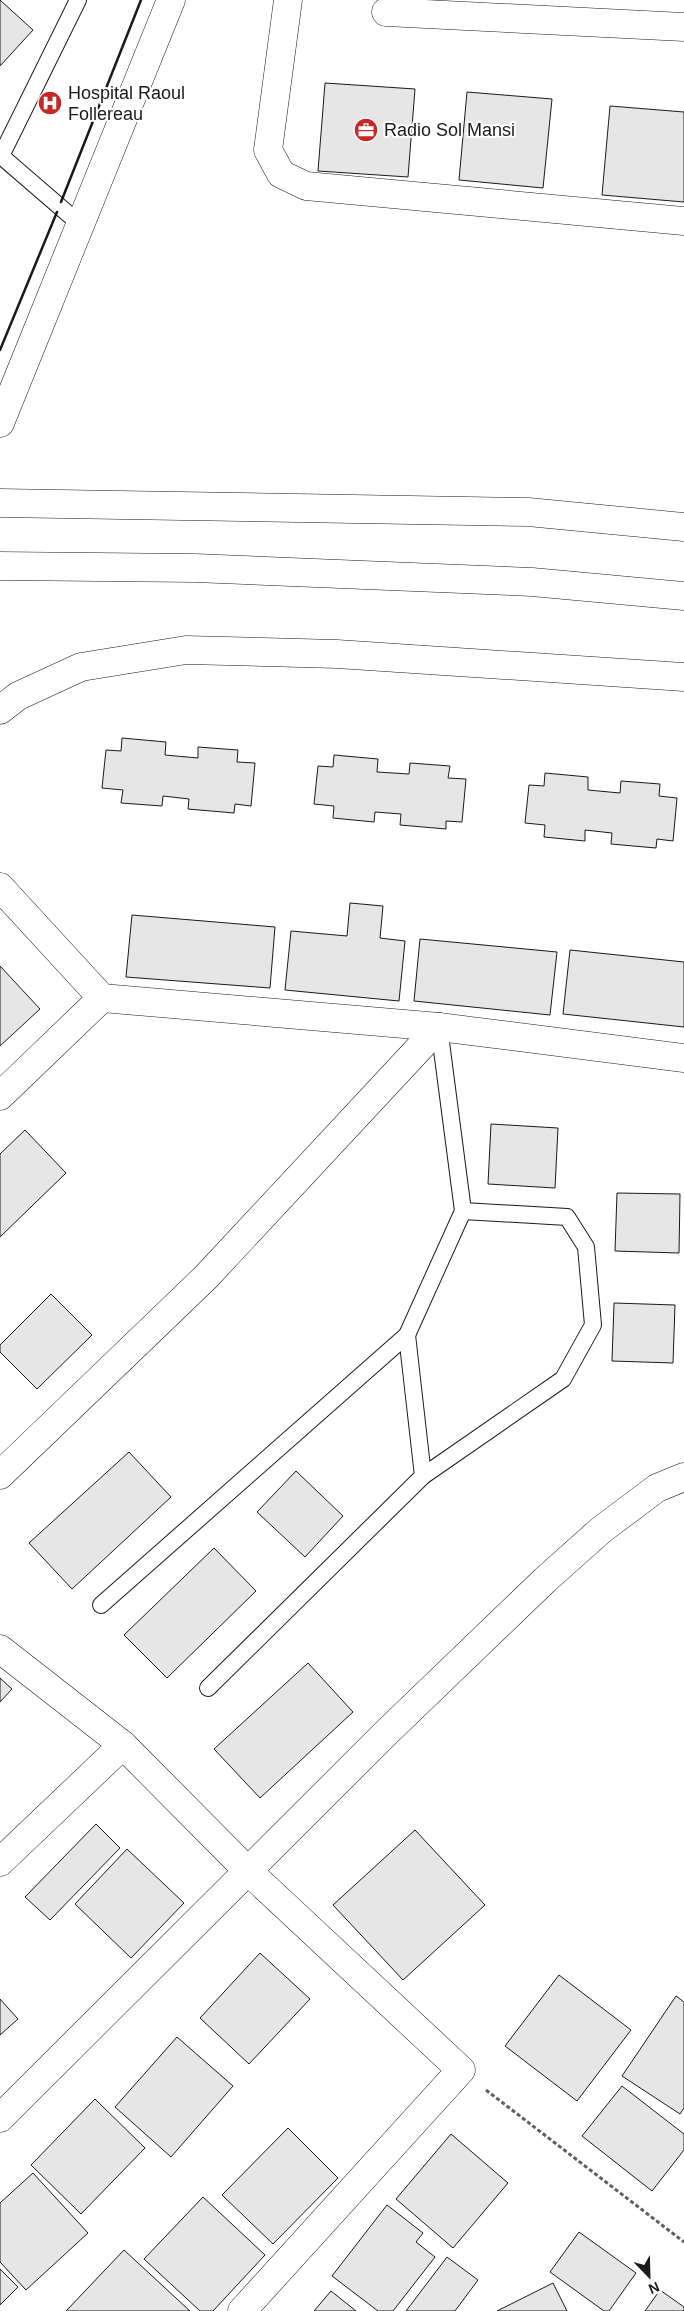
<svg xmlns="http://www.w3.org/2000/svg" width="684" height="2311" viewBox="0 0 684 2311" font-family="Helvetica,sans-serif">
	<rect width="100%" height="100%" fill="#fff"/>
	<!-- building -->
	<g fill="#e6e6e6" stroke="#1a1a1a">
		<polygon points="0,0 33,30 0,66"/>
		<polygon points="325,83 415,89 408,177 318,171"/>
		<polygon points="467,92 552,99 543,188 459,180"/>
		<polygon points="610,106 684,112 684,202 602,195"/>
		<polygon points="122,738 166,742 165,755 198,758 198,747 238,750 237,762 255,763 251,806 235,804 234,813 188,809 189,799 163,796 162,806 121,803 123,790 102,788 106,750 121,751"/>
		<polygon points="334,755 378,759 377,772 409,774 410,763 450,766 448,778 466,779 462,822 446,821 446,829 400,825 401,814 375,812 374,822 333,818 334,806 314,804 318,766 333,767"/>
		<polygon points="545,773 588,777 588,790 620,793 621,781 660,784 659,796 677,798 673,841 657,839 656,848 611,844 612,833 585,830 585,841 544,837 545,825 525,823 529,785 544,786"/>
		<polygon points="350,903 383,906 380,938 405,941 399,1001 285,990 291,931 347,936"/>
		<polygon points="132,915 275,927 270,988 126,977"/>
		<polygon points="420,939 557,952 550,1015 414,1001"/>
		<polygon points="570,950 684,962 684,1027 563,1014"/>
		<polygon points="0,966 40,1009 0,1046"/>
		<polygon points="491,1124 558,1128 555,1188 488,1184"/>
		<polygon points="25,1130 66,1173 0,1237 0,1154"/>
		<polygon points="617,1193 680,1194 679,1253 615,1251"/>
		<polygon points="51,1294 92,1335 37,1389 0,1352 0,1345"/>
		<polygon points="614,1303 675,1305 673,1363 612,1361"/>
		<polygon points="129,1452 171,1497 72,1589 29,1543"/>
		<polygon points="296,1471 343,1516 305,1557 257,1512"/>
		<polygon points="214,1548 256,1591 167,1678 124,1635"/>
		<polygon points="308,1663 353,1712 260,1798 214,1749"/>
		<polygon points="0,1678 12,1689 0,1702"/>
		<polygon points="96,1824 120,1848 50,1920 25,1897"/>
		<polygon points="415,1830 485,1905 403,1980 333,1905"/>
		<polygon points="127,1849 184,1903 131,1958 75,1904"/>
		<polygon points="260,1953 310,1999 249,2064 200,2018"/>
		<polygon points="559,1975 631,2030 577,2101 505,2046"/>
		<polygon points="676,1996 684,2002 684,2108 680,2114 622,2076"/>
		<polygon points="0,1999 18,2019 0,2035"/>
		<polygon points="177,2037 233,2086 171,2157 115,2107"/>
		<polygon points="622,2086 684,2134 684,2150 652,2191 582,2136"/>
		<polygon points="95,2099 145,2148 81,2214 31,2165"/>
		<polygon points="288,2128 338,2178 273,2244 222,2195"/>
		<polygon points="451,2134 508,2183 453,2248 396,2199"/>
		<polygon points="33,2173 88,2233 26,2290 0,2262 0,2203"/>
		<polygon points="203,2197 265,2255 213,2311 200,2311 144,2259"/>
		<polygon points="387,2205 423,2233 416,2242 435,2257 393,2311 378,2311 332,2276"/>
		<polygon points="579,2232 636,2273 609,2311 604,2311 550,2272"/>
		<polygon points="124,2250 190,2311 66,2311"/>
		<polygon points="447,2257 478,2280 455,2311 406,2311"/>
		<polygon points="0,2269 18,2287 0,2305"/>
		<polygon points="553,2283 567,2311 497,2311"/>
		<polygon points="660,2290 684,2307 684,2311 645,2311"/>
		<polygon points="331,2291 356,2311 314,2311"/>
	</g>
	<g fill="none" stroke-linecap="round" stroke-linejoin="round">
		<!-- lane casing -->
		<g stroke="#1a1a1a" stroke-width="18">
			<g id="lane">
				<polyline points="0,155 81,225"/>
				<polyline points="1,156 78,0"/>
				<polyline points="423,1476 563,1379 593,1325 586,1247 567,1217 463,1211"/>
				<polyline points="101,1605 407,1335 463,1211 439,1027"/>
				<polyline points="208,1688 423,1476 407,1335"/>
			</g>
		</g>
		<!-- street casing -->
		<g stroke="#1a1a1a" stroke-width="29">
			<g id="street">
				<polyline points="288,0 268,150 281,174 306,186 684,221"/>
				<polyline points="386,12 684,27"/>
				<polyline points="0,423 171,0"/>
				<polyline points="0,710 18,696 81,667 186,650 337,654 684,677"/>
				<polyline points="0,887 102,998 439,1027 684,1058"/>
				<polyline points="0,1096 102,998"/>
				<polyline points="0,1475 206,1277 439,1027"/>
				<polyline points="0,1649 123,1745 248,1871 461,2070 242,2311"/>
				<polyline points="0,1862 123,1745"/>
				<polyline points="0,2118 388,1731 545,1580 601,1530 657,1488 684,1477"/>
			</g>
		</g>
		<!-- primary casing -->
		<g stroke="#1a1a1a" stroke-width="29">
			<g id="primary">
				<polyline points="0,503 528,512 684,527"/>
				<polyline points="0,566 195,568 532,582 684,596"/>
			</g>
		</g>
		<!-- path -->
		<polyline stroke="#5f5f5f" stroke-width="3" stroke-dasharray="4 2.5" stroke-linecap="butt" points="486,2090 684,2242"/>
		<!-- lane -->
		<use href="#lane" stroke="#fff" stroke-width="16"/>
		<!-- street -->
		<use href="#street" stroke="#fff" stroke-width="28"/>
		<!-- primary -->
		<use href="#primary" stroke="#fff" stroke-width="28"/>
		<!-- wall -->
		<g stroke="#1a1a1a" stroke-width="2.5">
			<polyline points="61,202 141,0"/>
			<polyline points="0,350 57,212"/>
		</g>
	</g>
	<!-- icons -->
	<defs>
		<g id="hospital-disc" transform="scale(1.25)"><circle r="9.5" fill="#c62828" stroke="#fff"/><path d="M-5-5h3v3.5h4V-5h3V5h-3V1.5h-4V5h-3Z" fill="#fff"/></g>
		<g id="office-disc" transform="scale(1.25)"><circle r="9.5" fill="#c62828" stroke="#fff"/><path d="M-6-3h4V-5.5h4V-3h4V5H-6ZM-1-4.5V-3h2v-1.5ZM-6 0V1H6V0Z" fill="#fff"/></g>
	</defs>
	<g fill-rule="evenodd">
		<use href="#hospital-disc" x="50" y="103"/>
		<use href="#office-disc" x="366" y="130"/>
	</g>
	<g text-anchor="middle" stroke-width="4" stroke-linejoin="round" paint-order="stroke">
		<!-- poi labels -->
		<g font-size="18" fill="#1a1a1a" stroke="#fff" text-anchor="start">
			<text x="68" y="99">Hospital Raoul<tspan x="68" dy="21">Follereau</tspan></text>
			<text x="384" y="136">Radio Sol Mansi</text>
		</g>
	</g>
	<!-- north arrow -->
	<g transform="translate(649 2276) rotate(157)" stroke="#ffffff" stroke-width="4" paint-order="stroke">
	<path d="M0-4L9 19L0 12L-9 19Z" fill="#1a1a1a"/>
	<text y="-8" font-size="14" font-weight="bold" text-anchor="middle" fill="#1a1a1a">N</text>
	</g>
</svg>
